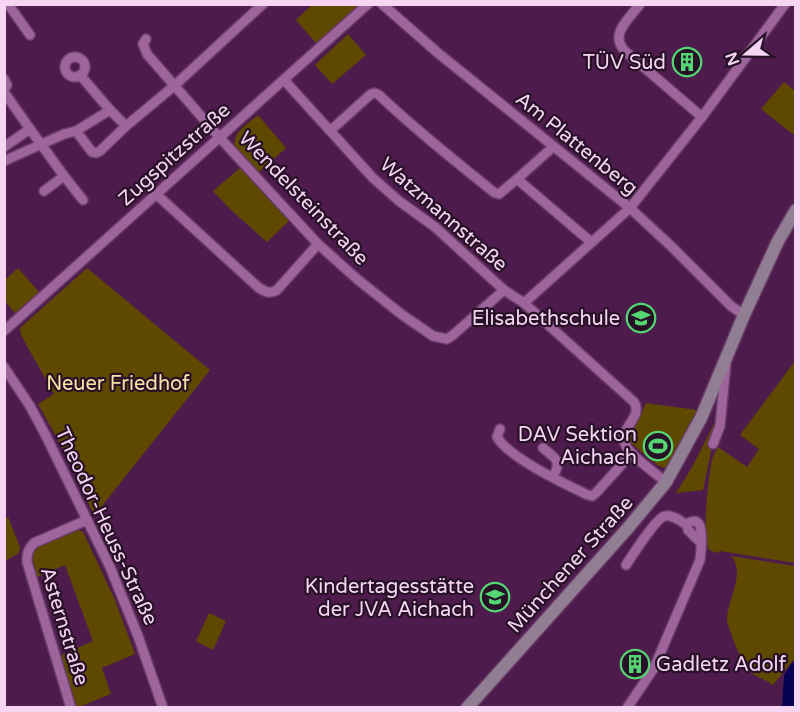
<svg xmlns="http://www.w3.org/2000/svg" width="800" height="712" viewBox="0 0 800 712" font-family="'Varela Round',sans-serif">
	<rect width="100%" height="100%" fill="#4e1b4d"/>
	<!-- green -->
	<g fill="#5f4800">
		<polygon points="313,4 357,4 357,5 354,10 316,43 296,20"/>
		<polygon points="348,34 366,55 332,84 315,65"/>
		<polygon points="784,82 795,91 795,136 761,109"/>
		<path d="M258,115L286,148L259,172L236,149C229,134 248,124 258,115Z"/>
		<polygon points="240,168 289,221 267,242 231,210 213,191"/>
		<polygon points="18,268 39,292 15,313 5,301 5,280"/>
		<polygon points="87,268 210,370 94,516 72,465 38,404 54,394 21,335 20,328"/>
		<path d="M795,361V563L720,551L718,553L709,550C702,536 708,477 712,460C713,456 716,451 718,447L747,467L759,449L740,435Z"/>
		<polygon points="646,403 697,410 669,466 664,468 657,465 631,443 629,437 630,432 639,419"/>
		<polygon points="719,414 703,490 676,493 691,469"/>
		<polygon points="8,517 20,547 19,553 5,561 5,519"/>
		<polygon points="78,530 83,532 85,536 115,600 135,654 102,668 111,694 79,707 75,707 60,656 93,641 65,565 37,577 32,556 36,547 69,532"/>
		<path d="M731,556L795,566V658L773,685C766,679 755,677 749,671C743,665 727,627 727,619C728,598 746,573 731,556Z"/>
		<polygon points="209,613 226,621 213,650 196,641"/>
	</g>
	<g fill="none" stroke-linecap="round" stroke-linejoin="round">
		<!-- river -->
		<polyline stroke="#060355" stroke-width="14" points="789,708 791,677 796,669"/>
		<!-- street casing -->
		<g stroke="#693c68" stroke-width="12">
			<g id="street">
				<polyline points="8,4 30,35"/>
				<polyline points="382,4 438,53 630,208 672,247 731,306 744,315"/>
				<path d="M640,4C629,19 608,35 626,52L702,117"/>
				<polyline points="146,39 143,44 147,54 220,138 318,244 357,279 401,314 433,336 447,339 453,335 504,290"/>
				<circle cx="75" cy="67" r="10"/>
				<polyline points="80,75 110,110"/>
				<polyline points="4,79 7,85 4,90"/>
				<path d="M284,80L373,178L399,201L435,227L504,290L524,303L634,402C644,418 616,429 626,446C632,457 655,473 666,482"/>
				<polyline points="4,92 30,129"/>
				<path d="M331,130L371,94L375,93L379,95C416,130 455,161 495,193L499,194L517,179L553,147"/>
				<polyline points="76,131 92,152 96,153 100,151 126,126 174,86 263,4"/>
				<polyline points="4,147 30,129 64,176 83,200"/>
				<polyline points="4,161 64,134 76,131 110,110 126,126"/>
				<polyline points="517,179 591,242"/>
				<polyline points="44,191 64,176"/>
				<path d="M156,194L259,288C266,292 270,294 277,290L318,244"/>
				<polyline points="524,303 630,208 702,117 785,4"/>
				<polyline points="4,331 368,4"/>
				<polyline points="4,367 30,406 45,434 110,567 138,636 163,708"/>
				<path d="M500,429L497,437C509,458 565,484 588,495L592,496L596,493L632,453"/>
				<polyline points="713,444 720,426 726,364"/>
				<path d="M543,448C556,459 562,460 553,477"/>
				<path d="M626,565C632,556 656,518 665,516C672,514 682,522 687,525"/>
				<path d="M71,708L27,562C27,553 28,549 34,543L87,520"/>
				<path d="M627,708L654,668L700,560C701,553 703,530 699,524C696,520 694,521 690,522L687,525L688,530L701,543"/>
			</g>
		</g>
		<!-- secondary casing -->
		<g stroke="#693c68" stroke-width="15">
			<polyline id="secondary" points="467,708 628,528 666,482 701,418 744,315 778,241 796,210"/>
		</g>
		<!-- street -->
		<use href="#street" stroke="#9d659b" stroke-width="9"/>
		<!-- secondary -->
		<use href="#secondary" stroke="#927e93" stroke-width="12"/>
	</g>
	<!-- icons -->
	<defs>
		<g id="building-ring" transform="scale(1.5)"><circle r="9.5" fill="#271127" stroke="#54d672" stroke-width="1.5"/><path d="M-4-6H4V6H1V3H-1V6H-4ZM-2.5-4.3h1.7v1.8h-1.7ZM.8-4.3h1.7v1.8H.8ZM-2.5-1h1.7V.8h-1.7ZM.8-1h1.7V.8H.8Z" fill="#54d672"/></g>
		<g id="school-ring" transform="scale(1.5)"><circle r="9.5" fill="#271127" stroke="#54d672" stroke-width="1.5"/><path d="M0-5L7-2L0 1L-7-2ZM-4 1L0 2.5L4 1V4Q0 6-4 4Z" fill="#54d672"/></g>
		<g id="stadium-ring" transform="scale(1.5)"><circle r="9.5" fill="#271127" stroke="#54d672" stroke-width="1.5"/><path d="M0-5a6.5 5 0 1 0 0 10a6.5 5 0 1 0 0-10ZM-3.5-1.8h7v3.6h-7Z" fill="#54d672"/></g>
	</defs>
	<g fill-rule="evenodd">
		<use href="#building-ring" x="687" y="62"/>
		<use href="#school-ring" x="641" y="318"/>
		<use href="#stadium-ring" x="658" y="446"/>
		<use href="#school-ring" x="495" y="597"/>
		<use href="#building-ring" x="635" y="664"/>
	</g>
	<g text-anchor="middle" stroke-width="4.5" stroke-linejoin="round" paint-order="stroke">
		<!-- poi labels -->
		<g font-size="20" fill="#f5d5f2" stroke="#271127" text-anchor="end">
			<text x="666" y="69">TÜV Süd</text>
			<text x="620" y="325">Elisabethschule</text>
			<text x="637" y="441">DAV Sektion<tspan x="637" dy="23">Aichach</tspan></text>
			<text x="474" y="593">Kindertagesstätte<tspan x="474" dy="23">der JVA Aichach</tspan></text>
			<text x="656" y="671" text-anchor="start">Gadletz Adolf</text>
		</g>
		<!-- street labels -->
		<g font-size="20" fill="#f5d5f2" stroke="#271127">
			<text transform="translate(577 143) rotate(39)" y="7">Am Plattenberg</text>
			<text transform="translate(174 154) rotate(-42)" y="7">Zugspitzstraße</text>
			<text transform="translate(304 198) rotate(46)" y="7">Wendelsteinstraße</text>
			<text transform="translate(444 214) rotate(41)" y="7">Watzmannstraße</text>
			<text transform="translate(107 526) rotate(65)" y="7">Theodor-Heuss-Straße</text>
			<text transform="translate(570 564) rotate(-48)" y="7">Münchener Straße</text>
			<text transform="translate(65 626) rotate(73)" y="7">Asternstraße</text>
		</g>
		<!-- park labels -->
		<g font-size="20" fill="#fae2a7" stroke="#271127">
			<text x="118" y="390">Neuer Friedhof</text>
		</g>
	</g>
	<!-- border -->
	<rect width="800" height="712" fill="none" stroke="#f5d5f2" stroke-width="12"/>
	<!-- north arrow -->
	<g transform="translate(746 54) rotate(250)" stroke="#271127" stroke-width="4.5" paint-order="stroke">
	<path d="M0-4.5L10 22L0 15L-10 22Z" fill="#f5d5f2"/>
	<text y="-9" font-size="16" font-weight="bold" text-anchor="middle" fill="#f5d5f2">N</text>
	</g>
</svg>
